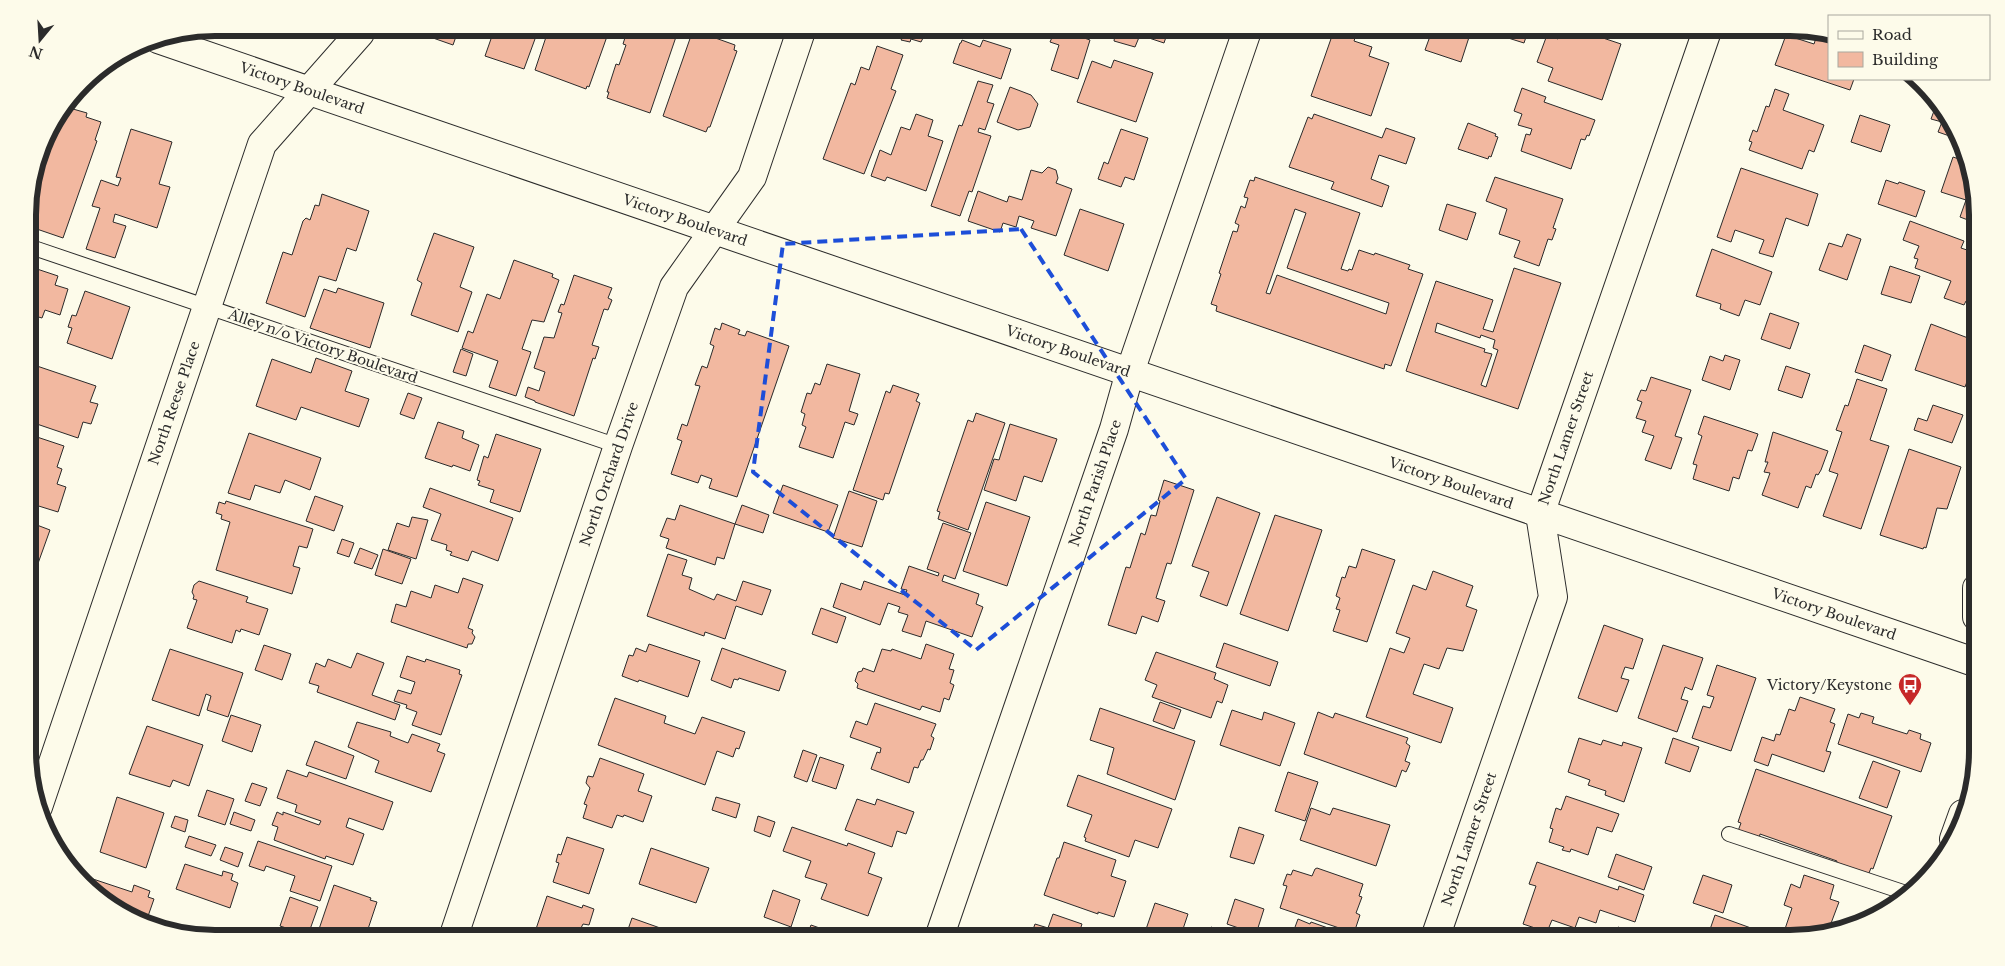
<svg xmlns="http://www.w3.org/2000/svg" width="2005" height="966" viewBox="0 0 2005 966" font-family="'Libre Baskerville',serif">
	<rect width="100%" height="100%" fill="#fdfbea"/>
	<!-- building -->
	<g fill="#f2b8a0" stroke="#2b2b2b" fill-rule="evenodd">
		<polygon points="414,28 459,28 453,45 413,31"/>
		<polygon points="490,28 539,28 524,69 485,56 492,36 488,35"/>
		<polygon points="557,28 610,28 589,87 587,86 586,89 535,70 548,31 555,33"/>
		<polygon points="628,28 679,28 650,113 607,98 609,92 607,92 616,64 619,65 626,45 623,44"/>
		<polygon points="882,28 925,28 924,32 926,32 921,42 911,39 910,42 901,40 903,36"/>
		<polygon points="1116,28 1169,28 1164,43 1140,35 1135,47 1114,41"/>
		<polygon points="1433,28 1472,28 1461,62 1425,50"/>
		<polygon points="1508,28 1529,28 1524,43 1505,37"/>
		<polygon points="1567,28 1573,28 1621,44 1602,100 1548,81 1553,68 1537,62 1547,35 1558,39 1560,34 1564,35"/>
		<polygon points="693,30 735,45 734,50 737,51 710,127 708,127 706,132 663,116"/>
		<polygon points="1064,31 1090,40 1078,79 1051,70 1059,45 1050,42 1054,33 1062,36"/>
		<polygon points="1339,32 1355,38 1354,41 1372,47 1369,56 1389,63 1371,116 1311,96 1333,33 1338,34"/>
		<polygon points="1786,35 1814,44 1817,35 1829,39 1829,79 1854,79 1850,90 1775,65"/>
		<polygon points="962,40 980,47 983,40 1011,49 1001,79 953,63 960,43 961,43"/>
		<polygon points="877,46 903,55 891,89 896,91 864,174 823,159 851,83 855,85 861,67 869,70"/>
		<polygon points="1114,60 1153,73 1136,122 1077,102 1092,61 1111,68"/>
		<polygon points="978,81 993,85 987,102 994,104 985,130 979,128 978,132 991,136 972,192 969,191 960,216 931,206 959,125 962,126"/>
		<polygon points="1010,87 1031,95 1038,104 1030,127 1018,130 997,122"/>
		<polygon points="1522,88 1546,97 1544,102 1595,120 1589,136 1587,135 1585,140 1581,139 1571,169 1521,151 1526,134 1530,135 1532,129 1518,125 1522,114 1514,111"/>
		<polygon points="1775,89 1789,94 1783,110 1824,125 1814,152 1809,150 1802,169 1749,150 1752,142 1749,141 1753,130 1757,132 1766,106 1769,107"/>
		<polygon points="1938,100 1939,101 1961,140 1938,132 1942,122 1931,119"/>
		<polygon points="66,107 87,113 86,117 101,122 95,140 97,141 63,238 28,226 28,202 47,132"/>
		<polygon points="916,114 933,120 928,136 943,141 926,191 887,177 885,181 871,176 880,150 891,155 901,127 910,130"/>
		<polygon points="1314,114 1382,138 1386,128 1415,138 1406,164 1379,155 1371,179 1389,186 1382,207 1331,189 1334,182 1289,167 1308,117 1312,119"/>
		<polygon points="1860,115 1890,125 1881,152 1851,142"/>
		<polygon points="1468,123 1496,134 1495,136 1498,137 1491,157 1489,156 1488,159 1458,149"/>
		<polygon points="131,129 172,142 159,184 170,187 157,228 115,214 113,222 126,226 115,258 86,249 100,208 92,206 101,180 118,186 121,178 116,177"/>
		<polygon points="1121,129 1148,138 1134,180 1125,177 1121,187 1098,179 1104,162 1108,164"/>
		<polygon points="1953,157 1968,162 1976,191 1976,223 1960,217 1966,200 1941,192"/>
		<polygon points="1048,167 1056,170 1058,178 1056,183 1072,189 1056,236 1031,228 1034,221 1019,216 1016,227 1003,223 1000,232 968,221 978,191 1007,202 1009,196 1022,200 1031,170 1042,173"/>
		<polygon points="1741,168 1818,194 1808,226 1786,218 1773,257 1759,253 1764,240 1735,230 1731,242 1717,237"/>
		<path d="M1255,177L1360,213L1341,269L1348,271L1349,269L1352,270L1359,250L1374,255L1375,253L1410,265L1408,269L1423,274L1391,366L1385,364L1384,369L1216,311L1217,306L1211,304L1221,274L1219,273L1233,231L1237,232L1239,225L1235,223L1241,206L1245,208L1248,198L1244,197L1250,180L1254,181ZM1295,209L1306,213L1287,268L1389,303L1386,314L1277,275L1270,294L1266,293Z"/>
		<polygon points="1495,177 1563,199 1553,228 1556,229 1552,240 1548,239 1539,266 1514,257 1520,241 1499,234 1507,209 1486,201"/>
		<polygon points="1886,180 1898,184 1899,182 1925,191 1916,217 1878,204"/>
		<polygon points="322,194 369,211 356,251 347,248 336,281 319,276 305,317 266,303 283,252 292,255 303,221 306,218 310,220 315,205 319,206"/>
		<polygon points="1447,204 1476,213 1467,240 1439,230"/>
		<polygon points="1080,209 1124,224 1108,271 1064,255"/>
		<polygon points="1910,221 1964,241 1961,248 1976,253 1976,305 1966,301 1964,305 1944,298 1951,281 1915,268 1918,259 1914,258 1919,246 1903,240"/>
		<polygon points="434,233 474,247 460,287 472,292 458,332 411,315 422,283 417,280"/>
		<polygon points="1847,234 1861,239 1847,280 1819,270 1829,243 1842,247"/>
		<polygon points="1712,249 1772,272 1760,305 1745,300 1739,316 1720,309 1721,304 1696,296"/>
		<polygon points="514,260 553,274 552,277 559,280 544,322 532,320 522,349 531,352 516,396 489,387 498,361 462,348 468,331 473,333 487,294 500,299"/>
		<polygon points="1890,266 1920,276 1911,303 1881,294"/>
		<polygon points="31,267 58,276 55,285 68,289 60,315 45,310 42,318 28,314 28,272"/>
		<path d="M1514,268L1561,283L1518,409L1406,371L1436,281L1493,300L1483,329L1493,332ZM1437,323L1480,338L1481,335L1495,340L1493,348L1498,350L1486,387L1481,385L1492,354L1484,352L1485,349L1435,332Z"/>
		<polygon points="574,275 612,288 608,298 612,300 608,310 604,309 592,345 599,347 595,359 593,358 574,416 535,402 535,401 525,397 528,387 539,391 545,372 534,368 544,337 554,338 562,313 558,312 561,304 564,305"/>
		<polygon points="338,288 384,303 370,348 310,328 324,289 336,293"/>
		<polygon points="85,291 130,307 112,359 67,343 72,328 68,327 72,315 76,316"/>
		<polygon points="1770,313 1799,323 1790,349 1761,339"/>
		<polygon points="722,323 740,330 738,334 745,336 747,331 789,346 737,497 709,488 712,479 701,475 698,483 671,474 682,441 677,439 682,424 687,426 700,386 695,385 702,366 707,368 714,346 710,344 715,328 720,330"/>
		<polygon points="1931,324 1976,341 1976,349 1969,370 1971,371 1965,387 1915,370"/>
		<polygon points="1864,345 1891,355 1882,381 1855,372"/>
		<polygon points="461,349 473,354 466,376 453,372"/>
		<polygon points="1725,355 1740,360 1730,390 1702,380 1710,356 1723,361"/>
		<polygon points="316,358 352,371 345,391 369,399 359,427 301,407 296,420 256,406 272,359 311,373"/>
		<polygon points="827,364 860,374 849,411 858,414 854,425 845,422 833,458 799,447 806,427 802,425 805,414 801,412 807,393 811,394 815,383 820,385"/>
		<polygon points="34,365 96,386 90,402 98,404 91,424 83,422 78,438 28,421 28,366"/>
		<polygon points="1786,366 1810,374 1802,398 1778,390"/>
		<polygon points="1651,377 1691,390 1675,436 1682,438 1671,469 1645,460 1654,436 1642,432 1646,421 1636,418 1642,402 1637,400 1641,390 1646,391"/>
		<polygon points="1857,379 1887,389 1870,440 1889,446 1861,529 1823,516 1838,474 1829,471 1842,432 1836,430 1845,405 1848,406"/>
		<polygon points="893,385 919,394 916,401 920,403 889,494 885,493 883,500 853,490 886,391 890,393"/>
		<polygon points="408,393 422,398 414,419 400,414"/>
		<polygon points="1933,405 1963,415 1952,443 1914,430 1918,418 1927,421"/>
		<polygon points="976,413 1005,423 968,530 938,519 940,512 937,511 968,420 973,422"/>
		<polygon points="1704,416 1758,434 1752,451 1748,450 1739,479 1733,477 1729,491 1693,479 1697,465 1693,464 1702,436 1698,434"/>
		<polygon points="438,422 464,431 462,438 479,445 470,471 453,465 452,467 425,458"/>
		<polygon points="1010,424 1057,439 1042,482 1024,476 1016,501 984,490 994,459 999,460"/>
		<polygon points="1773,432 1828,451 1821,470 1818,475 1816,474 1811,488 1806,486 1798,508 1762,495 1770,473 1764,472 1768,462 1765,462"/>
		<polygon points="249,433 321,458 310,490 285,480 280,493 255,485 250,500 228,493"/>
		<polygon points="496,434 541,449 520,512 490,502 494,490 478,485 480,481 477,480 484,456 488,458"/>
		<polygon points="37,437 64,446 57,467 62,469 57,484 66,487 58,512 29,503 28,452 33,439"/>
		<polygon points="1909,449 1961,467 1947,509 1937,508 1926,548 1924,547 1923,549 1880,535"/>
		<polygon points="1164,480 1194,490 1171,564 1167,563 1156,598 1165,601 1158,622 1142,616 1136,634 1108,625 1126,567 1130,568 1141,533 1145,535 1151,515 1156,516 1160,501 1158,500"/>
		<polygon points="783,485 838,505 828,532 773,513"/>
		<polygon points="430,488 513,518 498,561 472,551 468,561 450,555 452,552 446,550 447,545 431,540 441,514 423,507"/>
		<polygon points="849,491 877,501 862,547 833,538"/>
		<polygon points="315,496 343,506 334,531 306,521"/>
		<polygon points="1217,497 1260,513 1227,606 1200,596 1209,572 1192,566"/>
		<polygon points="226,501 313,529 307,548 299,546 293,566 300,568 292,594 216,570 230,522 221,519 222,515 216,513 219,502 225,504"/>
		<polygon points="986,502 1030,517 1007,586 963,571"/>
		<polygon points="680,505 735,524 724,559 717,557 715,565 666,548 669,539 660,536 667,518 675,520"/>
		<polygon points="742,505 769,515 763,533 735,524"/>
		<polygon points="1275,515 1322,530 1288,631 1240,614"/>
		<polygon points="412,517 428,520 416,559 388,550 397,523 409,527"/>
		<polygon points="29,522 50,530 36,569 29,566"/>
		<polygon points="943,523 971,533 955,579 944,575 942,581 979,594 976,604 983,607 972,637 926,621 921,637 902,631 908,615 898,612 900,607 888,603 880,625 833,607 841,583 861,590 864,581 905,595 907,590 901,589 909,566 938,576 939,573 927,569"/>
		<polygon points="342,539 354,543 349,557 337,553"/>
		<polygon points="360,548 378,555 372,569 354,563"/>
		<polygon points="383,549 411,559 402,584 375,575"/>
		<polygon points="1362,549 1395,560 1367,642 1333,631 1340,610 1336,609 1340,598 1336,596 1342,577 1345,578 1349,566 1356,568"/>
		<polygon points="668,554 687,560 682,575 692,578 689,589 714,600 717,594 736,601 743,581 771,590 762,615 736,606 725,639 705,632 704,636 647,616"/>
		<polygon points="1433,571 1473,586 1466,606 1477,610 1463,651 1447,648 1439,669 1424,664 1413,694 1453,708 1441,743 1366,717 1390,648 1404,653 1410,638 1396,633 1413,585 1426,590"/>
		<polygon points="463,578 483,585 468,628 473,630 472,633 475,637 472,644 468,644 467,648 391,622 396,604 406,607 411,591 431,598 435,585 458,593"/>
		<polygon points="199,581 248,597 246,602 268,609 259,635 241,629 240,632 236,630 232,643 187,628 197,600 193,599 194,596 192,592 194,585"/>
		<polygon points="821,608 846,617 837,643 812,634"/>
		<polygon points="1604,625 1643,639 1633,669 1625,667 1621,678 1629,680 1617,712 1578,698"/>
		<polygon points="1224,643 1278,662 1270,686 1216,667"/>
		<polygon points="649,644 700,661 688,697 639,680 638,682 622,676 629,655 633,656 636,648 646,652"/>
		<polygon points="926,644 954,654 949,669 954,670 950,683 954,685 949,700 944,698 940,712 922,706 920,710 857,688 858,684 855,681 858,672 862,671 863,668 874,672 882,649 891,651 892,649 921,659"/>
		<polygon points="264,645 291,654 282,680 255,670"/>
		<polygon points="1663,645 1703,658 1692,690 1685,687 1681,699 1688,701 1677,732 1638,718"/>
		<polygon points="722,648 786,671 779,691 739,678 738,680 734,679 731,688 711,680"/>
		<polygon points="170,649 243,673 228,717 207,710 211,696 206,694 199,716 152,700"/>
		<polygon points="1156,652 1216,673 1214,679 1228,685 1222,703 1217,701 1211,718 1152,697 1157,685 1145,680"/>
		<polygon points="357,653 384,663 372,695 400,705 395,720 317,692 319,686 309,683 316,663 325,667 328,659 351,668"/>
		<polygon points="407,656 425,662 426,659 460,670 459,674 462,675 441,735 412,725 417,712 406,708 407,705 394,701 398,690 411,694 415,682 400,677"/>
		<polygon points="1717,665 1756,678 1731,751 1692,738 1703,706 1710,708 1714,697 1707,695"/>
		<polygon points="1800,697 1835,709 1830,722 1835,724 1826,751 1831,752 1824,772 1772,754 1768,766 1754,761 1762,737 1774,741 1776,734 1780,735 1789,709 1795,711"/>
		<polygon points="615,698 666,716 664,723 695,734 702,717 745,732 739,749 736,748 733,757 717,751 705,785 598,745"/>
		<polygon points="1160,702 1181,710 1174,729 1153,721"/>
		<polygon points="875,703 936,724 931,736 934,738 930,750 928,749 923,760 921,760 918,768 914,767 909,783 871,769 877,752 880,753 881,748 850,737 856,721 867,725"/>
		<polygon points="1100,708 1195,741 1175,800 1107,774 1114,748 1090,740"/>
		<polygon points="1232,710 1262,720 1264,712 1295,723 1280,766 1220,745"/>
		<polygon points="1318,712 1333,718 1335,713 1408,738 1406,743 1410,746 1405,761 1410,763 1406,772 1402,770 1396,787 1304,754"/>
		<polygon points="1861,713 1874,717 1872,723 1907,734 1909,730 1921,734 1920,739 1931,743 1921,772 1838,744 1848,714 1859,718"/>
		<polygon points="231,715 261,725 252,752 222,741"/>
		<polygon points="357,722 391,732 390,736 408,743 412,734 440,744 437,751 445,754 431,792 375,772 379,761 348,747"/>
		<polygon points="147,726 203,745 189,786 173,780 170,787 129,774"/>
		<polygon points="1579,738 1601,745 1603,740 1622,746 1623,742 1642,748 1624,802 1605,795 1606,791 1588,785 1590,780 1568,772"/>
		<polygon points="1673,738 1699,747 1690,772 1665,763"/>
		<polygon points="315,741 354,756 346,779 306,765"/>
		<polygon points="803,750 817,755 807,782 794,777"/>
		<polygon points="820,757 844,765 836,789 812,781"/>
		<polygon points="600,758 644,774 638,791 652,796 643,822 624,815 623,817 617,815 612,828 583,818 587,805 584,804 590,788 586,783 587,779 588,776 593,777"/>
		<polygon points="1873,761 1900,771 1887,808 1859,798"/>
		<polygon points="1756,769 1892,816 1873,869 1871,868 1867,878 1835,867 1837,861 1760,834 1759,839 1738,831 1741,823 1738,822"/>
		<polygon points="287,770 307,777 309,772 393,802 383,830 349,818 346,827 364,834 353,865 326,856 325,859 274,840 278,827 272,825 277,812 283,815 283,812 319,825 321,821 295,812 297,805 277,798"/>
		<polygon points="1288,772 1318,782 1305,821 1275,811"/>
		<polygon points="1078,775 1172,809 1158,848 1135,840 1129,857 1085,841 1086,838 1084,837 1092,815 1067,806"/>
		<polygon points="252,783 267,788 260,806 245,801"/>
		<polygon points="207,790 234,799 225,825 198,816"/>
		<polygon points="1566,796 1619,814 1612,832 1597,827 1588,855 1571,849 1570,852 1562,850 1564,847 1549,842 1553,829 1550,828 1556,808 1561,810"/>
		<polygon points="117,797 164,813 146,868 100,852"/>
		<polygon points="716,797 740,804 736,818 712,810"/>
		<polygon points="857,799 875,805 877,799 914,812 906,834 897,831 892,847 845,830"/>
		<polygon points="1311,808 1330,815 1333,808 1390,825 1376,866 1300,840"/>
		<polygon points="234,812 255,820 251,831 230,824"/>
		<polygon points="175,816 188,820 185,832 171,827"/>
		<polygon points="758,816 775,822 770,837 754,831"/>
		<polygon points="792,827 847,846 848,843 875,853 868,873 882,878 868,916 821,899 827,884 805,877 811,861 783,851"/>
		<polygon points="1239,827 1264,835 1254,864 1230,857"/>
		<polygon points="189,836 216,845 211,856 185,847"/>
		<polygon points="567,837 604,849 589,894 553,882 559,863 556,862 558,854 561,855"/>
		<polygon points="258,841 332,866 320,901 290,891 295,876 266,866 264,871 249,866"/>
		<polygon points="1064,842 1116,860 1111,876 1126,881 1114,917 1098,912 1098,914 1044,895 1057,858 1059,858"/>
		<polygon points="225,847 243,853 238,867 220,860"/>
		<polygon points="651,848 709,868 696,903 639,884"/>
		<polygon points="1616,854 1652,867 1644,890 1608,877"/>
		<polygon points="1537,862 1618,890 1619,886 1644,895 1635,922 1600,910 1596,923 1579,917 1575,928 1552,920 1547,932 1523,924 1536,886 1529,884"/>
		<polygon points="185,864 222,876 223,871 233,874 231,880 238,883 230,908 176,889"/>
		<polygon points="1317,868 1363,884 1359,896 1362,897 1356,913 1360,915 1354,933 1280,908 1287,886 1283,885 1287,874 1291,875 1293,870 1312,876 1315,869"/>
		<polygon points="1703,875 1732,885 1723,913 1693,903"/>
		<polygon points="1804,875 1834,885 1830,899 1839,902 1830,926 1843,930 1802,938 1784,932 1792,908 1784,905 1791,884 1800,888"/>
		<polygon points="93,879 132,892 134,885 150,891 148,897 154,899 146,922 132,919 90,885"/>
		<polygon points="334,885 371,898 370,900 377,902 365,938 328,938 317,935"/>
		<polygon points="773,890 800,900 791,927 764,917"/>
		<polygon points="547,896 582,908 583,905 594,909 589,925 583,924 580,930 577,929 573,938 533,938"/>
		<polygon points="290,897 318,907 308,935 280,926"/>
		<polygon points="1235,899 1264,909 1256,934 1227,924"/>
		<polygon points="1155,903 1188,914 1180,938 1143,938"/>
		<polygon points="1053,914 1082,924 1078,936 1083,938 1022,938 1024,933 1031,935 1035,924 1048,928"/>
		<polygon points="1715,915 1762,932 1760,938 1707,938"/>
		<polygon points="632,918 663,929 660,938 625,938"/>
		<polygon points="1298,919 1310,924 1311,922 1345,934 1343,938 1291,938"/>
		<polygon points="811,925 848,938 806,938"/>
		<polygon points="1211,927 1244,938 1245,935 1254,938 1207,938"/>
		<polygon points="1618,927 1639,934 1638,938 1615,938"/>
		<polygon points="1528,929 1553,938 1525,938"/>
		<polygon points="247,931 268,938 245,938"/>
		<polygon points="786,932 805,938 783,938"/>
	</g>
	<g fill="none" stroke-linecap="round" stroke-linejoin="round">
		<!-- lane casing -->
		<g stroke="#2b2b2b" stroke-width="16">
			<g id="lane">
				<polyline points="28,246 618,446"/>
				<polyline points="1729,834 1909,894"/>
			</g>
		</g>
		<!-- street casing -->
		<g stroke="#2b2b2b" stroke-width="30">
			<g id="street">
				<polyline points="1977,588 1977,617"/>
				<polyline points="38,807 262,144 360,33 362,28"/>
				<polyline points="1954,839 1963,814"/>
				<polyline points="453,938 618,446 674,287 752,177 802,28"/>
				<polyline points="939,938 1114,429 1130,372 1248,28"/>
				<polyline points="1435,938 1553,597 1540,514 1708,28"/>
			</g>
		</g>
		<!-- secondary casing -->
		<g stroke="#2b2b2b" stroke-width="30">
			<polyline id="secondary" points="158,39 1977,663"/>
		</g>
		<!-- lane -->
		<use href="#lane" stroke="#fdfbea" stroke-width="14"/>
		<!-- street -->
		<use href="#street" stroke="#fdfbea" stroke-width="28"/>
		<!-- secondary -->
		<use href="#secondary" stroke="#fdfbea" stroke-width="28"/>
	</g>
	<!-- marked area -->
	<path fill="none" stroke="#1d4ed8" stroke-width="4" stroke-dasharray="10 6" stroke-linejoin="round" d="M1021,229L1186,479L976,650L753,472L783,244Z"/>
	<!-- icons -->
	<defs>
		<g id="bus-pin" transform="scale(1.25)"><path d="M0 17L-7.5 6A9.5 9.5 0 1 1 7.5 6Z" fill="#c62828" stroke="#fdfbea"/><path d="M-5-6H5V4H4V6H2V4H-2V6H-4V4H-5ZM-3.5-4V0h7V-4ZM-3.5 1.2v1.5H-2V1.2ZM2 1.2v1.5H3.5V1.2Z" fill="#fff"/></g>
	</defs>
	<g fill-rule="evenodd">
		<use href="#bus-pin" x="1910" y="685"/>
	</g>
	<g text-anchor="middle" stroke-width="4" stroke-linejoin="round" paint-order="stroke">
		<!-- street labels -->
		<g font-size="14" fill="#2b2b2b" stroke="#fdfbea">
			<text transform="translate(302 88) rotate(19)" y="5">Victory Boulevard</text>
			<text transform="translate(685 220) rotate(19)" y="5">Victory Boulevard</text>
			<text transform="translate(323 346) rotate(19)" y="5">Alley n/o Victory Boulevard</text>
			<text transform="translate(1068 351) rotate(19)" y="5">Victory Boulevard</text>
			<text transform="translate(174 403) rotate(-71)" y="5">North Reese Place</text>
			<text transform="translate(1566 438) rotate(-71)" y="5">North Lamer Street</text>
			<text transform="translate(609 474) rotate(-71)" y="5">North Orchard Drive</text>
			<text transform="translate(1095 483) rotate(-71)" y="5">North Parish Place</text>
			<text transform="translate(1451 483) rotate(19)" y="5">Victory Boulevard</text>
			<text transform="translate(1834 614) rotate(19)" y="5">Victory Boulevard</text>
			<text transform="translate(1469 839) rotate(-71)" y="5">North Lamer Street</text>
		</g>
		<!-- poi labels -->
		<g font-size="14" fill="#2b2b2b" stroke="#fdfbea" text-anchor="end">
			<text x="1892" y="690">Victory/Keystone</text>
		</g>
	</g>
	<!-- crop -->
	<path d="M0 0H2005V966H0ZM215 36H1790A179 179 0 0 1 1969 215V751A179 179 0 0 1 1790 930H215A179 179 0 0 1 36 751V215A179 179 0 0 1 215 36Z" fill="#fdfbea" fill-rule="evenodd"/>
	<path fill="none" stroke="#2b2b2b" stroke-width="6" d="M215 36H1790A179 179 0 0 1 1969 215V751A179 179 0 0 1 1790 930H215A179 179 0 0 1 36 751V215A179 179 0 0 1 215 36Z"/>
	<!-- legend -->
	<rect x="1828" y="15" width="162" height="65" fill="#fdfbea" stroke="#a9a89e"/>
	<rect x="1838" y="31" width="25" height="8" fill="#fdfbea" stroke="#a9a89e"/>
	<text x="1872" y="40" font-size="15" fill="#2b2b2b">Road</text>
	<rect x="1838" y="52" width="25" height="15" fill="#f2b8a0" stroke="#a9a89e"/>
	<text x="1872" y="65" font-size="15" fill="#2b2b2b">Building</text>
	<!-- north arrow -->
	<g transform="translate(40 40) rotate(198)" stroke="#fdfbea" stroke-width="4" paint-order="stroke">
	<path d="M0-4L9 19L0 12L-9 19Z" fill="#2b2b2b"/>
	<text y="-8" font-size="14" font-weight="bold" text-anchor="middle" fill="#2b2b2b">N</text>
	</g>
</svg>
